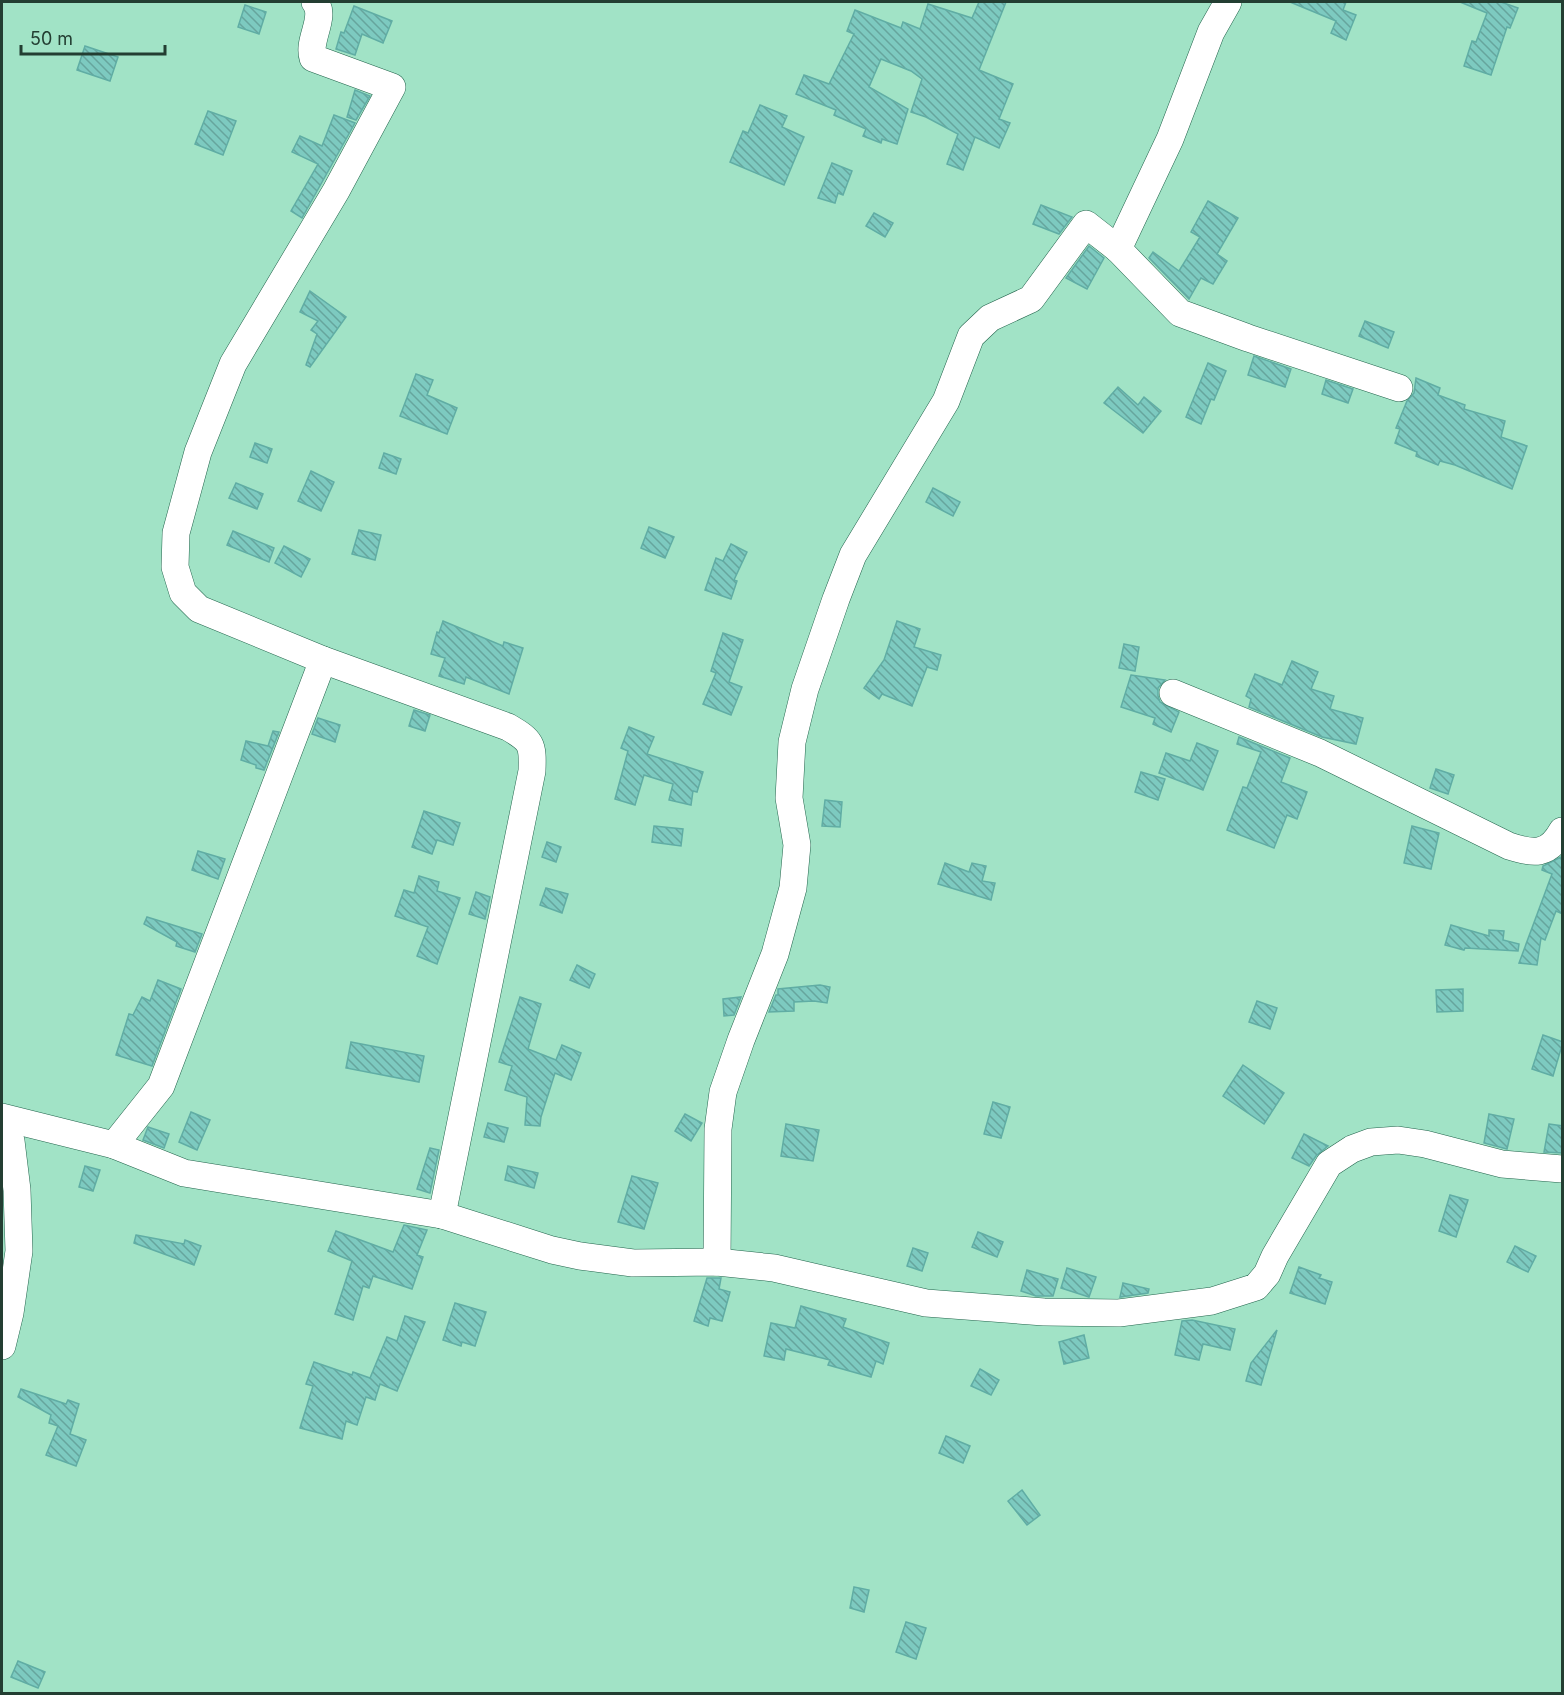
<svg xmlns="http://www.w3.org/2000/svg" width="1564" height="1695" viewBox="0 0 1564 1695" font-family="Inter,sans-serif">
	<defs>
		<pattern id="building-back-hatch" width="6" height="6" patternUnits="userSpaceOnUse" patternTransform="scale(1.5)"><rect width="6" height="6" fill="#7dcac0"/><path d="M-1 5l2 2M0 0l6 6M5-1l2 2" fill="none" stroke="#66a59d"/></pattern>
	</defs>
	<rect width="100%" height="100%" fill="#a1e3c6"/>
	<!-- building -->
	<g fill="url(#building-back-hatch)" stroke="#60ada4" stroke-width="1.5">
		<polygon points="979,2 1006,2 979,70 1013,84 999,119 1010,123 999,148 975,137 963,170 947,164 958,134 926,117 911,112 922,79 911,71 881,59 869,87 908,109 897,144 882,139 881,143 863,136 866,129 834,115 836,110 796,94 804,75 829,84 854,34 847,31 855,10 901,28 903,22 920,29 928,4 972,18"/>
		<polygon points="1290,2 1346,2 1343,10 1356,15 1346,40 1331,33 1336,21"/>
		<polygon points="1460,2 1501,2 1518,8 1510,28 1507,27 1491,75 1464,66 1472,41 1476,42 1487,13"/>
		<polygon points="245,5 266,12 259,34 238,27"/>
		<polygon points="354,6 392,21 383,43 362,34 355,55 336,49 341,32 344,33"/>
		<polygon points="85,46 118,57 110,81 77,70"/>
		<polygon points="355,90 370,96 356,120 347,117"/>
		<polygon points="760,105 787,116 782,127 804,137 784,185 730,162 743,131 748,133"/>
		<polygon points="208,111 236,121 223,155 195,144"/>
		<polygon points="334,115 355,123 302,218 291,211 318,164 292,152 300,136 322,146"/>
		<polygon points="832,163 852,171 843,195 838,193 835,203 818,198"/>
		<polygon points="1208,201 1238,218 1217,254 1227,261 1213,284 1201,278 1189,299 1149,258 1153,252 1179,271 1200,237 1191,232"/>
		<polygon points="1041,205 1072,217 1059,234 1033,224"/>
		<polygon points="874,213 893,223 885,237 866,226"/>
		<polygon points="1089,246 1104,258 1087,289 1066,278"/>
		<polygon points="310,291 346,317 310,367 306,365 317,334 311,330 318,321 300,312"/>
		<polygon points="1365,321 1394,332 1388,348 1359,336"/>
		<polygon points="1254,356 1291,369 1285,387 1248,375"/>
		<polygon points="1208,363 1226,371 1214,400 1211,399 1201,424 1186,417"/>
		<polygon points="416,374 433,380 427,395 457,408 447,434 400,416"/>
		<polygon points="1416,378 1440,388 1438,395 1465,405 1464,409 1505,421 1501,437 1527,446 1512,489 1455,465 1440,461 1438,465 1416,456 1417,452 1395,443 1400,429 1396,428 1407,401 1414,393"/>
		<polygon points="1326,380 1353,389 1348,403 1322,394"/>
		<polygon points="1118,387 1138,405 1144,397 1161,411 1143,433 1104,403"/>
		<polygon points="255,443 272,449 267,463 250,457"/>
		<polygon points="384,453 401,459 396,474 379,468"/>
		<polygon points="311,471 334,482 321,511 298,501"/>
		<polygon points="236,483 263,494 257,509 229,498"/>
		<polygon points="933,488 960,502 953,516 926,502"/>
		<polygon points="649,527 674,537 665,558 641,548"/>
		<polygon points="359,530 381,535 375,560 352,554"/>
		<polygon points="233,531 274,548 269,562 227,545"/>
		<polygon points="731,544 747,552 734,580 737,581 731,599 705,590 716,558 723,561"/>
		<polygon points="284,546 310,559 301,577 275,563"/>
		<polygon points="443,621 503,646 504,642 523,648 509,694 466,677 464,684 439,676 445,658 431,654 437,632 439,633"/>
		<polygon points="897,621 920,629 914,647 941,655 937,670 927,667 912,706 882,694 879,699 864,688 884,660"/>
		<polygon points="723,633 743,640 729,682 742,687 731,715 703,704 716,673 711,671"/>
		<polygon points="1124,644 1139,647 1135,671 1119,668"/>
		<polygon points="1292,661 1318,672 1311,689 1334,696 1330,709 1363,718 1356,744 1322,737 1249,707 1251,699 1246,696 1255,674 1282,685"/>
		<polygon points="1131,675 1165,680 1158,688 1158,696 1160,702 1179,712 1171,732 1153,724 1155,718 1121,707"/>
		<polygon points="414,710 430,715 425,731 409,726"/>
		<polygon points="318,718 340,725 335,742 312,734"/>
		<polygon points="629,727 654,737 647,754 703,772 697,792 693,791 691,805 669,800 673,784 644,775 635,805 615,799 628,751 621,748"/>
		<polygon points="273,731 279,732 264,770 256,768 256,765 241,760 246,741 268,746"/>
		<polygon points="1239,737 1290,758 1281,782 1307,792 1297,819 1287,815 1274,848 1227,830 1243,787 1247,788 1261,752 1237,744"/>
		<polygon points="1197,743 1218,751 1203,790 1159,773 1166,753 1190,761"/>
		<polygon points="1436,769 1454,775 1448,794 1430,788"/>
		<polygon points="1141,772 1165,779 1158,800 1135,792"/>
		<polygon points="825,800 842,802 840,827 822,826"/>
		<polygon points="424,811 460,823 453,845 437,840 432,854 412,847"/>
		<polygon points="654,826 683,829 681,846 652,842"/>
		<polygon points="1412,826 1439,833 1431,869 1404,863"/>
		<polygon points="547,842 561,847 556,862 542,857"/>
		<polygon points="198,851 225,859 218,879 192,870"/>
		<polygon points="1563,856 1563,914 1556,911 1545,940 1541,938 1537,965 1519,963 1552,874 1542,870 1543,866"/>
		<polygon points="945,863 969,872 972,863 986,866 982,881 995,883 991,900 938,884"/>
		<polygon points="419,876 439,882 437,891 460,898 437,964 417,956 428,927 395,916 404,890 414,893"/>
		<polygon points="546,888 568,894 562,913 540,905"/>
		<polygon points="476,892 490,897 485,919 469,914"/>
		<polygon points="147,917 202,934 195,952 176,946 177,942 144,924"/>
		<polygon points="1451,925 1489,936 1489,930 1504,931 1503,940 1519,944 1518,951 1465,948 1464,950 1445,945"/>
		<polygon points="577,965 595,974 589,988 570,980"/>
		<polygon points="158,980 181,989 152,1066 116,1055 129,1014 133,1015 142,997 150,1001"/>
		<polygon points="820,985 830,987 827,1003 814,1001 794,1002 794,1011 769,1012 776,995 778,995 778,989"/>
		<polygon points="1463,989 1463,1011 1437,1012 1436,990"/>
		<polygon points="520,997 541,1004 528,1049 556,1060 562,1045 581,1053 571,1080 555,1073 541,1117 540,1126 525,1125 527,1097 505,1090 512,1066 499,1062"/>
		<polygon points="741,997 734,1015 724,1016 723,999"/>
		<polygon points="1257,1001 1277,1008 1270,1029 1249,1022"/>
		<polygon points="1543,1035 1563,1042 1553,1076 1532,1069"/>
		<polygon points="351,1042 424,1056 419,1082 346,1068"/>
		<polygon points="1243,1065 1284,1093 1264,1124 1223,1096"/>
		<polygon points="993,1102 1010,1107 1001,1138 984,1134"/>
		<polygon points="191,1112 210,1120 197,1150 179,1142"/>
		<polygon points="685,1114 702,1123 691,1141 675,1131"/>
		<polygon points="1489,1114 1514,1119 1507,1149 1484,1143"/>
		<polygon points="488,1123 508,1128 504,1142 484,1137"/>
		<polygon points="786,1124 819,1130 813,1161 781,1156"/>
		<polygon points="1549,1124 1563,1126 1563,1153 1544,1152"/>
		<polygon points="148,1127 169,1134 164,1148 143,1140"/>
		<polygon points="1304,1134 1328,1146 1316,1156 1309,1166 1292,1158"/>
		<polygon points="430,1148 439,1150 430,1193 417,1189"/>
		<polygon points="85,1166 100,1170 93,1191 79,1187"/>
		<polygon points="508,1166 538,1173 534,1188 505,1180"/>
		<polygon points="632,1176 658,1183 644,1229 618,1222"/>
		<polygon points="1450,1195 1468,1200 1456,1237 1439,1231"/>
		<polygon points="404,1225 427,1230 417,1255 423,1257 412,1289 373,1276 369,1288 363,1286 353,1320 335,1314 352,1261 328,1251 336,1231 393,1252"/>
		<polygon points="978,1232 1003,1242 997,1257 972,1247"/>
		<polygon points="136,1235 184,1244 185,1240 201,1246 194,1265 134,1243"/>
		<polygon points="1515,1246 1536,1256 1528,1272 1507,1262"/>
		<polygon points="913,1248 928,1253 922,1271 907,1266"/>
		<polygon points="1299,1267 1321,1275 1319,1278 1332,1282 1325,1304 1290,1293"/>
		<polygon points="1067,1268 1096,1277 1089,1297 1061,1288"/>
		<polygon points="1027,1270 1058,1279 1053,1296 1036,1296 1021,1291"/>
		<polygon points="707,1278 721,1278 719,1289 730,1292 722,1321 710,1318 708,1326 694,1321"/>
		<polygon points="1123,1283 1149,1289 1148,1293 1120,1297"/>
		<polygon points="455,1303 486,1312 475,1346 462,1342 461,1346 443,1340"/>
		<polygon points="801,1306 846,1319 843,1327 889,1343 883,1364 876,1361 871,1377 828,1365 830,1360 786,1349 784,1360 764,1356 771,1323 795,1328"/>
		<polygon points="405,1316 425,1322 397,1391 380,1384 375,1400 366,1397 357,1425 346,1421 342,1439 300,1428 313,1386 306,1384 314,1362 352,1375 353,1372 370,1378 387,1337 397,1341"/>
		<polygon points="1192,1320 1235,1329 1230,1350 1203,1344 1199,1360 1175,1355 1182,1321"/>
		<polygon points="1277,1330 1261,1385 1246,1381 1251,1363"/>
		<polygon points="1084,1335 1089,1358 1064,1364 1059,1342"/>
		<polygon points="980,1369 999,1380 991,1395 971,1386"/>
		<polygon points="21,1389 66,1404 68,1400 79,1404 70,1434 86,1440 76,1466 46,1455 58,1426 49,1423 51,1415 18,1397"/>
		<polygon points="946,1436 970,1446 963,1463 939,1453"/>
		<polygon points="1022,1490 1040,1515 1027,1525 1008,1501"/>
		<polygon points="854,1587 869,1590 864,1612 850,1608"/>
		<polygon points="906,1622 926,1628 916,1659 896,1652"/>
		<polygon points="18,1661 45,1672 38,1688 11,1677"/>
	</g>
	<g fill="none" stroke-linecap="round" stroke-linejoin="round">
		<!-- minor casing -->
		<g stroke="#22644c" stroke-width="28">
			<g id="minor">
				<path d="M315,2C327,17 307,40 313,58L392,87L336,191L233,364L198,452L176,533L175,567L183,593L199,609L323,660L508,727C532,741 533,744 532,771L442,1215"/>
				<polyline points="1118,249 1180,313 1248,338 1399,388"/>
				<path d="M1173,693L1320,753L1509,846C1533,854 1548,856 1562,831"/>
				<polyline points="2,1117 114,1145 184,1173 442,1215 552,1250 580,1256 633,1263 717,1262 774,1268 926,1303 1044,1312 1119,1313 1212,1301 1256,1287 1267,1274 1275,1256 1329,1164 1352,1149 1371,1142 1398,1140 1425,1144 1502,1164 1562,1169"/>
				<polyline points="2,1123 11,1141 17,1190 19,1251 10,1313 2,1346"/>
				<polyline points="114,1145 161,1086 323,660"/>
				<polyline points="717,1262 718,1129 723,1092 741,1040 775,954 793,888 797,845 789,798 792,742 805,689 836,599 853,555 946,401 971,336 990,318 1031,299 1086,224 1118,249 1170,139 1211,32 1228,2"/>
			</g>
		</g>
		<!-- minor -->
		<use href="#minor" stroke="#fff" stroke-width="27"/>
	</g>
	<!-- border -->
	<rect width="1564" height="1695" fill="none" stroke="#233e32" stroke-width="6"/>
	<!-- scale -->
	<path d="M21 45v9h144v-9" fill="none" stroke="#233e32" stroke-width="3"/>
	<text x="30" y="45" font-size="18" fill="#233e32" stroke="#a1e3c6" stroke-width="4.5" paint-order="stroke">50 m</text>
</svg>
